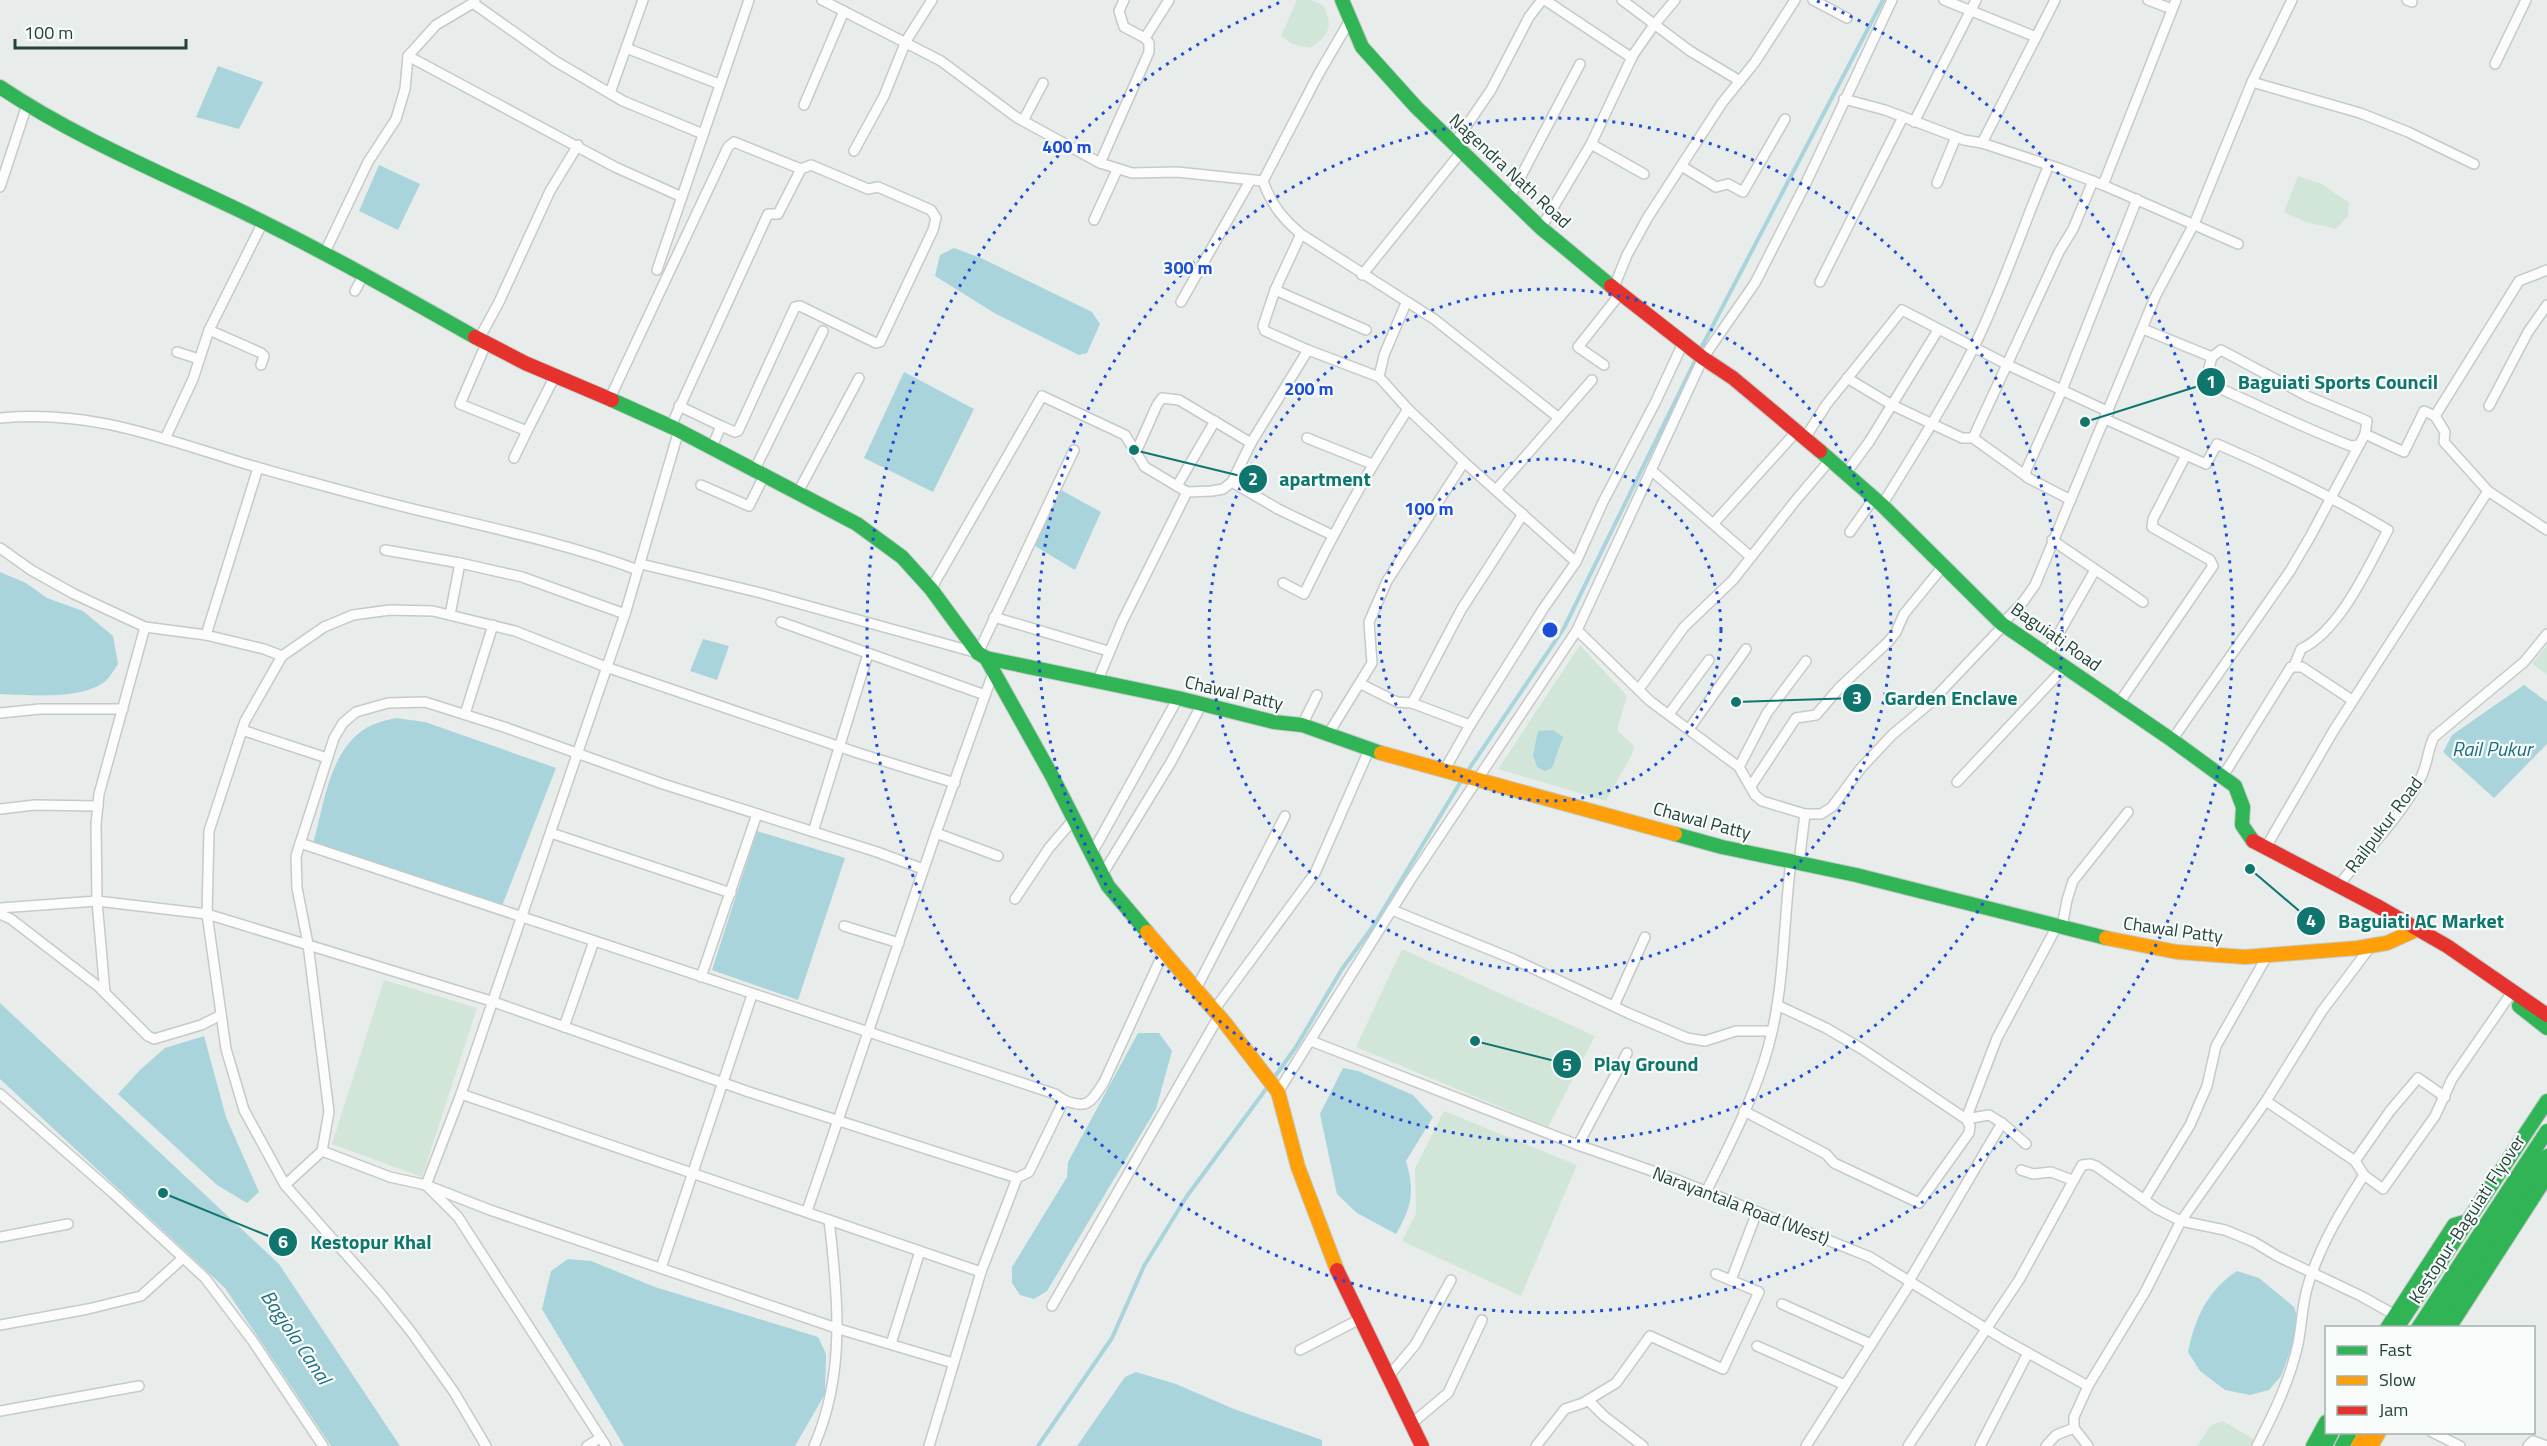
<svg xmlns="http://www.w3.org/2000/svg" width="2547" height="1446" viewBox="0 0 2547 1446" font-family="'Titillium Web',sans-serif">
	<rect width="100%" height="100%" fill="#e8edeb"/>
	<!-- green -->
	<g fill="#d1e6d8">
		<path d="M1297,0H1310L1323,5C1334,27 1329,35 1310,48L1292,44L1281,36Z"/>
		<polygon points="2298,176 2322,184 2349,203 2348,216 2336,229 2306,222 2284,212"/>
		<polygon points="1580,645 1627,696 1617,730 1634,746 1631,756 1606,801 1498,769"/>
		<polygon points="2547,646 2547,675 2532,663"/>
		<polygon points="1402,949 1595,1036 1548,1127 1356,1047"/>
		<polygon points="384,980 477,1008 422,1177 332,1144"/>
		<polygon points="1444,1111 1577,1165 1521,1296 1402,1241 1416,1213 1415,1169"/>
		<polygon points="2223,1421 2258,1442 2256,1446 2197,1446 2211,1425"/>
	</g>
	<!-- water -->
	<g fill="#a9d4db">
		<polygon points="218,66 263,82 239,129 196,117"/>
		<polygon points="379,165 420,184 398,230 359,211"/>
		<polygon points="954,248 981,258 1092,312 1100,324 1087,353 1079,355 996,314 935,276 940,255"/>
		<polygon points="904,372 974,409 933,492 864,458"/>
		<polygon points="1061,490 1101,512 1075,570 1035,546"/>
		<path d="M0,572L26,583L47,598L83,611L113,636L118,664C114,670 109,679 103,683C77,700 30,695 0,694Z"/>
		<polygon points="703,639 729,646 717,680 690,671"/>
		<polygon points="2524,685 2547,702 2547,744 2494,798 2443,752 2452,735"/>
		<path d="M396,718L425,722L556,768L502,906L313,844C323,809 328,759 358,734C369,724 383,721 396,718Z"/>
		<polygon points="1553,730 1563,737 1552,768 1545,771 1537,767 1533,755 1538,731"/>
		<polygon points="757,831 845,858 798,1000 712,970"/>
		<polygon points="0,1003 279,1264 400,1446 331,1446 225,1288 0,1079"/>
		<polygon points="1138,1033 1159,1033 1172,1051 1156,1109 1047,1291 1034,1299 1020,1295 1012,1283 1012,1267 1067,1177 1068,1162"/>
		<polygon points="204,1036 226,1117 259,1192 247,1203 217,1185 118,1094 140,1070 165,1048"/>
		<path d="M1343,1068L1358,1071L1413,1095L1433,1117L1406,1161C1415,1192 1412,1207 1396,1234L1357,1213L1337,1194L1320,1114Z"/>
		<polygon points="568,1259 591,1261 655,1287 818,1337 826,1354 825,1394 795,1446 624,1446 542,1309 551,1271"/>
		<path d="M2237,1271L2259,1278L2294,1307L2300,1325L2281,1376L2269,1390L2250,1395L2225,1390L2200,1371L2188,1352C2195,1318 2207,1291 2237,1271Z"/>
		<polygon points="1136,1372 1176,1384 1234,1409 1322,1440 1322,1446 1077,1446 1125,1377"/>
	</g>
	<g fill="none" stroke-linecap="round" stroke-linejoin="round">
		<!-- stream -->
		<g stroke="#a9d4db" stroke-width="4">
			<polyline points="1700,350 1883,0"/>
			<polyline points="1467,772 1564,628 1697,357"/>
			<polyline points="1273,1079 1296,1047 1342,969 1374,925 1463,778"/>
			<polyline points="1038,1446 1112,1338 1144,1266 1187,1196 1269,1085"/>
		</g>
		<!-- street casing -->
		<g stroke="#c5cac8" stroke-width="12">
			<g id="street">
				<polyline points="475,0 473,3 555,61 623,101 703,134"/>
				<polyline points="822,0 941,61 1016,117 1100,163 1132,173 1177,172 1263,181"/>
				<polyline points="1124,0 1119,11 1124,27 1145,38 1169,0"/>
				<polyline points="1545,0 1632,58"/>
				<polyline points="1622,0 1690,51 1740,81"/>
				<polyline points="1813,0 1847,18"/>
				<polyline points="1944,0 2036,37"/>
				<polyline points="2148,0 2172,9"/>
				<polyline points="2407,0 2412,2"/>
				<path d="M1350,20L1318,75L1263,181C1271,204 1282,218 1301,234L1434,319L1559,418"/>
				<polyline points="626,48 719,84"/>
				<polyline points="408,56 615,167 682,197"/>
				<polyline points="2495,64 2526,0"/>
				<polyline points="2252,82 2360,113 2408,132 2474,164"/>
				<polyline points="610,93 643,0"/>
				<polyline points="1844,99 1885,110 1964,140 1982,143 2061,169 2103,185 2238,244"/>
				<polyline points="804,105 844,11"/>
				<polyline points="1023,121 1043,83"/>
				<polyline points="1914,122 1976,0"/>
				<polyline points="1982,143 2055,0"/>
				<polyline points="1454,144 1491,90 1529,17 1542,0"/>
				<polyline points="1591,144 1644,174"/>
				<polyline points="854,151 884,96 906,41 932,0"/>
				<polyline points="1100,163 1149,52 1149,43 1145,38"/>
				<polyline points="1683,167 1716,187 1728,184 1743,192 1785,119"/>
				<polyline points="1937,183 1956,137"/>
				<polyline points="2103,185 2176,0"/>
				<polyline points="0,187 27,105"/>
				<polyline points="1510,197 1580,64"/>
				<polyline points="1094,220 1117,170"/>
				<polyline points="1541,228 1591,144 1633,55 1654,25 1675,0"/>
				<polyline points="1301,234 1275,290 1263,326 1265,331 1308,350"/>
				<polyline points="325,252 368,162 396,119 405,89 408,56 436,25 473,3"/>
				<polyline points="657,270 749,0"/>
				<polyline points="1362,275 1462,151"/>
				<polyline points="1820,282 1903,117"/>
				<polyline points="1614,287 1627,255 1648,217 1722,103 1755,62 1795,0"/>
				<polyline points="1275,290 1366,330"/>
				<polyline points="355,291 364,274"/>
				<polyline points="1181,302 1250,181"/>
				<polyline points="2143,329 2212,357 2221,350 2307,396 2367,421 2365,434 2310,537 2290,571 2172,740"/>
				<polyline points="209,330 261,353 264,356 261,365"/>
				<polyline points="479,339 499,302 550,191 578,145"/>
				<polyline points="486,344 460,404 527,431 514,458"/>
				<polyline points="177,352 199,359"/>
				<path d="M2212,357L2205,382C2254,403 2301,427 2351,446L2359,445"/>
				<polyline points="1604,365 1578,347 1620,294"/>
				<polyline points="1379,377 1384,355 1406,303"/>
				<polyline points="1847,378 1892,405 1962,438 1973,438 2059,252 2073,229 2093,181"/>
				<polyline points="610,398 728,147 734,142 801,169 811,165 868,189 878,187 931,210 936,218 933,230 880,342 876,343 800,306 795,307 738,431 735,432 721,426 712,447"/>
				<polyline points="679,406 721,426"/>
				<polyline points="2489,406 2528,332 2547,305"/>
				<polyline points="2435,416 2445,432 2444,442 2488,491 2547,530"/>
				<path d="M0,418C85,410 151,434 230,459C274,473 318,484 362,496C454,521 549,537 638,570"/>
				<path d="M2105,419L2206,464L2217,444C2277,470 2331,496 2388,530C2368,567 2340,631 2301,649L2294,666"/>
				<polyline points="671,426 768,214 778,214 801,169"/>
				<polyline points="527,431 555,376"/>
				<polyline points="2365,434 2404,452 2424,411 2435,416 2519,281 2547,270"/>
				<polyline points="1307,438 1372,464"/>
				<polyline points="1805,438 1826,405 1902,310 2008,365 2109,412"/>
				<polyline points="1973,438 2026,476"/>
				<polyline points="165,439 193,379 209,330 263,222"/>
				<polyline points="1136,452 1157,405 1162,398 1179,400 1251,443"/>
				<polyline points="755,469 823,331"/>
				<polyline points="1651,470 1751,557"/>
				<polyline points="1846,473 1869,442 1938,330"/>
				<polyline points="1232,482 1251,443 1308,350 1379,377 1408,409 1464,462 1576,562"/>
				<polyline points="701,485 749,506 765,474"/>
				<polyline points="1177,486 1215,421"/>
				<polyline points="1496,490 1592,380"/>
				<polyline points="797,494 859,378"/>
				<polyline points="2071,500 2028,478 2025,473 2062,390 2137,199"/>
				<path d="M1882,505C1914,453 1947,401 1974,347C2003,288 2023,225 2049,165"/>
				<polyline points="1713,524 1797,431"/>
				<polyline points="1850,532 1874,498"/>
				<polyline points="2052,540 2143,602"/>
				<polyline points="0,548 31,570 74,594 145,627 206,635 264,649 282,656"/>
				<polyline points="385,550 460,563 450,615"/>
				<polyline points="460,563 522,577 625,614"/>
				<polyline points="641,564 761,593 978,653 1074,450"/>
				<path d="M1283,583L1304,594C1335,529 1369,469 1408,409"/>
				<polyline points="931,589 1042,396 1125,435 1145,467 1187,492 1212,491 1223,489 1232,482 1278,509 1332,535"/>
				<polyline points="994,617 1108,651"/>
				<polyline points="781,622 985,695"/>
				<polyline points="2002,624 2023,602 2035,585 2156,295 2194,224 2252,82 2292,0"/>
				<polyline points="1577,630 1650,701 1739,767 1755,795 1762,801 1805,814 1821,814 1832,807 1861,768 1892,735 1930,703 2004,625"/>
				<polyline points="206,635 258,468"/>
				<polyline points="2047,654 2095,570"/>
				<polyline points="1097,682 1122,622 1187,492"/>
				<polyline points="1361,684 1397,702 1412,703 1470,725"/>
				<polyline points="1639,689 1684,627 1733,580 1796,500 1830,460"/>
				<polyline points="1412,703 1461,610 1523,514"/>
				<polyline points="2119,703 2213,566 2210,560 2152,527 2153,519 2186,455"/>
				<polyline points="0,713 40,709 123,709"/>
				<polyline points="465,714 493,625"/>
				<polyline points="1669,714 1709,660"/>
				<polyline points="1302,725 1317,695"/>
				<polyline points="1689,729 1746,649"/>
				<polyline points="242,730 327,758"/>
				<polyline points="1327,736 1372,663 1369,622 1387,581 1464,462"/>
				<polyline points="1739,767 1767,713 1806,661"/>
				<polyline points="1445,769 1470,725 1543,609 1576,562 1603,502 1655,403 1684,341"/>
				<polyline points="2223,776 2291,667 2302,667 2352,700"/>
				<polyline points="1957,782 2065,667"/>
				<polyline points="1751,786 1796,718 1816,715 1840,687 1889,641 1896,632 1904,614 1944,565"/>
				<polyline points="0,809 35,805 98,806"/>
				<polyline points="813,832 868,654"/>
				<polyline points="551,833 731,893"/>
				<polyline points="936,833 998,856"/>
				<polyline points="2266,847 2334,730 2488,491"/>
				<polyline points="1091,855 1178,698"/>
				<polyline points="1799,863 1805,814"/>
				<polyline points="1102,875 1171,762 1202,704"/>
				<path d="M2338,886C2365,852 2399,819 2419,781C2428,766 2427,750 2434,737L2524,662L2547,634"/>
				<polyline points="1015,899 1049,848 1074,819"/>
				<polyline points="0,908 97,901 207,914 491,1001 749,1092 1017,1178 1029,1172 1064,1100 1055,1094 300,843"/>
				<polyline points="1392,910 1513,959 1628,1013 1687,1038 1705,1041 1736,1031 1772,1031"/>
				<polyline points="0,914 11,919 99,987 148,1036 154,1039 201,1025 221,1015"/>
				<polyline points="844,926 899,943"/>
				<polyline points="2062,927 2067,900 2073,881 2128,812"/>
				<polyline points="701,977 757,814"/>
				<polyline points="1196,989 1285,816"/>
				<polyline points="105,993 97,901 96,824 99,794 145,627"/>
				<polyline points="1777,1005 1826,1028 1862,1049 1966,1119 1997,1038 2057,926"/>
				<polyline points="1614,1006 1645,937"/>
				<polyline points="1214,1010 1315,873 1369,750"/>
				<polyline points="564,1027 594,941"/>
				<polyline points="1311,1041 1578,1145 1675,1179 1870,1257 2003,1339 2088,1386 2074,1417 2074,1428 2088,1446"/>
				<polyline points="1278,1092 1409,882 1577,630 1703,358 1755,283 1806,183 1892,0"/>
				<polyline points="0,1094 113,1193 205,1278 252,1340 323,1446"/>
				<polyline points="461,1094 981,1272"/>
				<path d="M1064,1100C1088,1110 1091,1102 1104,1082L1164,951"/>
				<polyline points="2266,1101 2355,1161 2364,1175 2383,1189 2435,1116 2452,1079 2508,998"/>
				<polyline points="1744,1111 1826,1154 1834,1163 1919,1203 1969,1133 1970,1126 1966,1119 1989,1115 2002,1123 2026,1144"/>
				<polyline points="1578,1145 1627,1053"/>
				<polyline points="322,1151 390,1177 426,1185 490,1210 839,1329 953,1363"/>
				<polyline points="2355,1161 2390,1111 2418,1078 2445,1097"/>
				<polyline points="2021,1170 2033,1174 2051,1172 2072,1180"/>
				<polyline points="285,1185 322,1151 329,1112 308,944 297,888 296,856 334,738 343,723 356,712 388,703 425,702 504,727 663,784 877,852 923,869"/>
				<path d="M1706,1192C1729,1146 1754,1098 1768,1048C1785,987 1783,924 1791,861"/>
				<polyline points="2144,1200 2190,1125 2207,1086 2216,1046 2267,956"/>
				<polyline points="807,1211 936,833 993,673"/>
				<polyline points="0,1237 68,1224"/>
				<polyline points="661,1268 752,995"/>
				<polyline points="1731,1280 1757,1212"/>
				<polyline points="1909,1281 2002,1123"/>
				<polyline points="1782,1304 1871,1344"/>
				<polyline points="1052,1306 1219,1016"/>
				<polyline points="0,1325 88,1309 141,1296 183,1258"/>
				<polyline points="891,1344 920,1251"/>
				<polyline points="1757,1346 1845,1385"/>
				<polyline points="1300,1350 1360,1319"/>
				<polyline points="1388,1377 1415,1345 1451,1280"/>
				<polyline points="2088,1386 2145,1292 2181,1221 2266,1101 2322,1011 2371,946"/>
				<polyline points="1588,1400 1604,1416 1643,1446"/>
				<polyline points="0,1411 139,1386"/>
				<polyline points="1411,1424 1448,1393 1482,1320"/>
				<polyline points="2432,1432 2460,1446"/>
				<polyline points="486,1446 454,1392 412,1333 381,1294 285,1185 244,1110 226,1049 207,914 209,831 245,721 282,656 324,627 353,615 390,610 433,611 515,631 606,667 858,753 955,783"/>
				<polyline points="587,1446 600,1438"/>
				<polyline points="606,1446 458,1217 426,1185 461,1094 625,614 679,430"/>
				<path d="M814,1446C846,1374 838,1295 829,1220"/>
				<polyline points="929,1446 981,1272 1017,1178"/>
				<polyline points="1536,1446 1565,1409 1583,1403 1616,1383 1650,1336 1723,1369 1759,1292 1716,1274"/>
				<polyline points="1806,1446 1911,1282"/>
				<polyline points="1908,1446 2019,1280 2082,1165 2090,1164 2096,1166 2157,1209 2181,1221 2225,1230 2254,1242 2277,1256 2361,1296 2395,1315"/>
				<polyline points="1980,1446 2028,1353"/>
				<polyline points="2046,1446 2056,1435 2074,1428"/>
				<path d="M2257,1446C2274,1413 2290,1380 2298,1344C2302,1324 2302,1304 2308,1285C2321,1243 2341,1211 2364,1175"/>
				<polyline points="2528,1446 2533,1441 2547,1446"/>
			</g>
		</g>
		<!-- fast casing -->
		<g stroke="#c3cbc8" stroke-width="16">
			<g id="fast">
				<polyline points="1342,0 1362,47 1416,107 1541,228 1611,286"/>
				<path d="M0,87C76,138 164,174 247,214C325,252 399,294 475,337"/>
				<polyline points="612,400 674,428 857,524 902,557 931,589 978,653 986,658 1052,776 1108,886 1147,932"/>
				<polyline points="1820,451 1882,505 2002,624 2172,740 2235,786 2243,807 2242,825 2253,841"/>
				<polyline points="986,658 1178,698 1274,722 1302,725 1381,753"/>
				<polyline points="1675,834 1722,847 1856,875 2106,938"/>
				<polyline points="2519,1006 2547,1028"/>
				<polyline points="2387,1328 2454,1225 2468,1221"/>
				<polyline points="2397,1328 2547,1101"/>
				<polyline points="2418,1328 2547,1131"/>
				<polyline points="2434,1328 2547,1156"/>
				<polyline points="2449,1328 2547,1176"/>
				<polyline points="2313,1446 2326,1422"/>
				<polyline points="2325,1446 2332,1432"/>
				<polyline points="2342,1446 2350,1432"/>
			</g>
		</g>
		<!-- slow casing -->
		<g stroke="#c3cbc8" stroke-width="16">
			<g id="slow">
				<polyline points="1381,753 1675,834"/>
				<polyline points="1147,932 1225,1023 1278,1092 1298,1167 1337,1270"/>
				<polyline points="2106,938 2177,952 2245,957 2358,948 2387,943 2416,930"/>
				<polyline points="2358,1446 2367,1432"/>
				<polyline points="2371,1446 2379,1432"/>
			</g>
		</g>
		<!-- jam casing -->
		<g stroke="#c3cbc8" stroke-width="16">
			<g id="jam">
				<polyline points="1611,286 1703,358 1733,378 1820,451"/>
				<polyline points="475,337 525,363 612,400"/>
				<polyline points="2253,841 2379,907 2447,946 2547,1015"/>
				<polyline points="1337,1270 1422,1446"/>
			</g>
		</g>
		<!-- street -->
		<use href="#street" stroke="#fcfcfc" stroke-width="9"/>
		<!-- fast -->
		<use href="#fast" stroke="#30b455" stroke-width="14"/>
		<!-- slow -->
		<use href="#slow" stroke="#ff9f0a" stroke-width="14"/>
		<!-- jam -->
		<use href="#jam" stroke="#e5322d" stroke-width="14"/>
	</g>
	<!-- distance rings -->
	<g fill="none" stroke="#1d4ed8" stroke-width="3" stroke-dasharray="3 6">
		<circle cx="1550" cy="630" r="171"/>
		<circle cx="1550" cy="630" r="341"/>
		<circle cx="1550" cy="630" r="512"/>
		<path d="M1817 1A683 683 0 1 1 1283 1"/>
	</g>
	<g text-anchor="middle" stroke-width="4.5" stroke-linejoin="round" paint-order="stroke">
		<!-- street labels -->
		<g font-size="18" fill="#24423a" stroke="#f7fbf9">
			<text transform="translate(1510 171) rotate(43)" y="6">Nagendra Nath Road</text>
			<text transform="translate(2056 637) rotate(35)" y="6">Baguiati Road</text>
			<text transform="translate(1234 693) rotate(13)" y="6">Chawal Patty</text>
			<text transform="translate(1702 821) rotate(15)" y="6">Chawal Patty</text>
			<text transform="translate(2384 825) rotate(-53)" y="6">Railpukur Road</text>
			<text transform="translate(2173 930) rotate(8)" y="6">Chawal Patty</text>
			<text transform="translate(1741 1206) rotate(21)" y="6">Narayantala Road (West)</text>
			<text transform="translate(2467 1219) rotate(-57)" y="6">Kestopur-Baguiati Flyover</text>
		</g>
		<!-- water labels -->
		<g font-size="20" font-style="italic" fill="#1c6f80" stroke="#f7fbf9">
			<text x="2492" y="756">Rail Pukur</text>
			<text transform="translate(296 1337) rotate(56)" y="7">Bagjola Canal</text>
		</g>
	</g>
	<circle cx="1550" cy="630" r="9" fill="#1d4ed8" stroke="#f7fbf9" stroke-width="3"/>
	<g font-size="18" text-anchor="middle" font-weight="bold" fill="#1d4ed8" stroke="#f7fbf9" stroke-width="4.5" stroke-linejoin="round" paint-order="stroke">
		<text x="1067" y="153">400 m</text>
		<text x="1188" y="274">300 m</text>
		<text x="1309" y="395">200 m</text>
		<text x="1429" y="515">100 m</text>
	</g>
	<!-- callouts -->
	<path fill="none" stroke="#0f766e" stroke-width="2" d="M2085 422L2211 382M1134 450L1253 479M1736 702L1857 698M2250 869L2311 921M1475 1041L1567 1064M163 1193L283 1242"/>
	<g fill="#0f766e" stroke="#f7fbf9" stroke-width="2">
		<circle cx="2085" cy="422" r="6"/>
		<circle cx="1134" cy="450" r="6"/>
		<circle cx="1736" cy="702" r="6"/>
		<circle cx="2250" cy="869" r="6"/>
		<circle cx="1475" cy="1041" r="6"/>
		<circle cx="163" cy="1193" r="6"/>
		<circle cx="2211" cy="382" r="15"/>
		<circle cx="1253" cy="479" r="15"/>
		<circle cx="1857" cy="698" r="15"/>
		<circle cx="2311" cy="921" r="15"/>
		<circle cx="1567" cy="1064" r="15"/>
		<circle cx="283" cy="1242" r="15"/>
	</g>
	<g font-size="18" text-anchor="middle" font-weight="bold" fill="#fff">
		<text x="2211" y="388">1</text>
		<text x="1253" y="485">2</text>
		<text x="1857" y="704">3</text>
		<text x="2311" y="927">4</text>
		<text x="1567" y="1071">5</text>
		<text x="283" y="1248">6</text>
	</g>
	<g font-size="20" text-anchor="middle" font-weight="bold" fill="#0f766e" stroke="#f7fbf9" stroke-width="4.5" stroke-linejoin="round" paint-order="stroke">
		<text x="2338" y="389">Baguiati Sports Council</text>
		<text x="1325" y="486">apartment</text>
		<text x="1951" y="705">Garden Enclave</text>
		<text x="2421" y="928">Baguiati AC Market</text>
		<text x="1646" y="1071">Play Ground</text>
		<text x="371" y="1249">Kestopur Khal</text>
	</g>
	<!-- legend -->
	<rect x="2325" y="1326" width="210" height="108" fill="#f7fbf9" stroke="#a3b1ad" stroke-width="1.5"/>
	<rect x="2337" y="1346" width="30" height="9" fill="#30b455" stroke="#a3b1ad" stroke-width="1.5"/>
	<text x="2379" y="1356" font-size="18" fill="#24423a">Fast</text>
	<rect x="2337" y="1376" width="30" height="9" fill="#ff9f0a" stroke="#a3b1ad" stroke-width="1.5"/>
	<text x="2379" y="1386" font-size="18" fill="#24423a">Slow</text>
	<rect x="2337" y="1406" width="30" height="9" fill="#e5322d" stroke="#a3b1ad" stroke-width="1.5"/>
	<text x="2379" y="1416" font-size="18" fill="#24423a">Jam</text>
	<!-- scale -->
	<path d="M15 39v9h171v-9" fill="none" stroke="#24423a" stroke-width="3"/>
	<text x="24" y="39" font-size="18" fill="#24423a" stroke="#f7fbf9" stroke-width="4.5" paint-order="stroke">100 m</text>
</svg>
